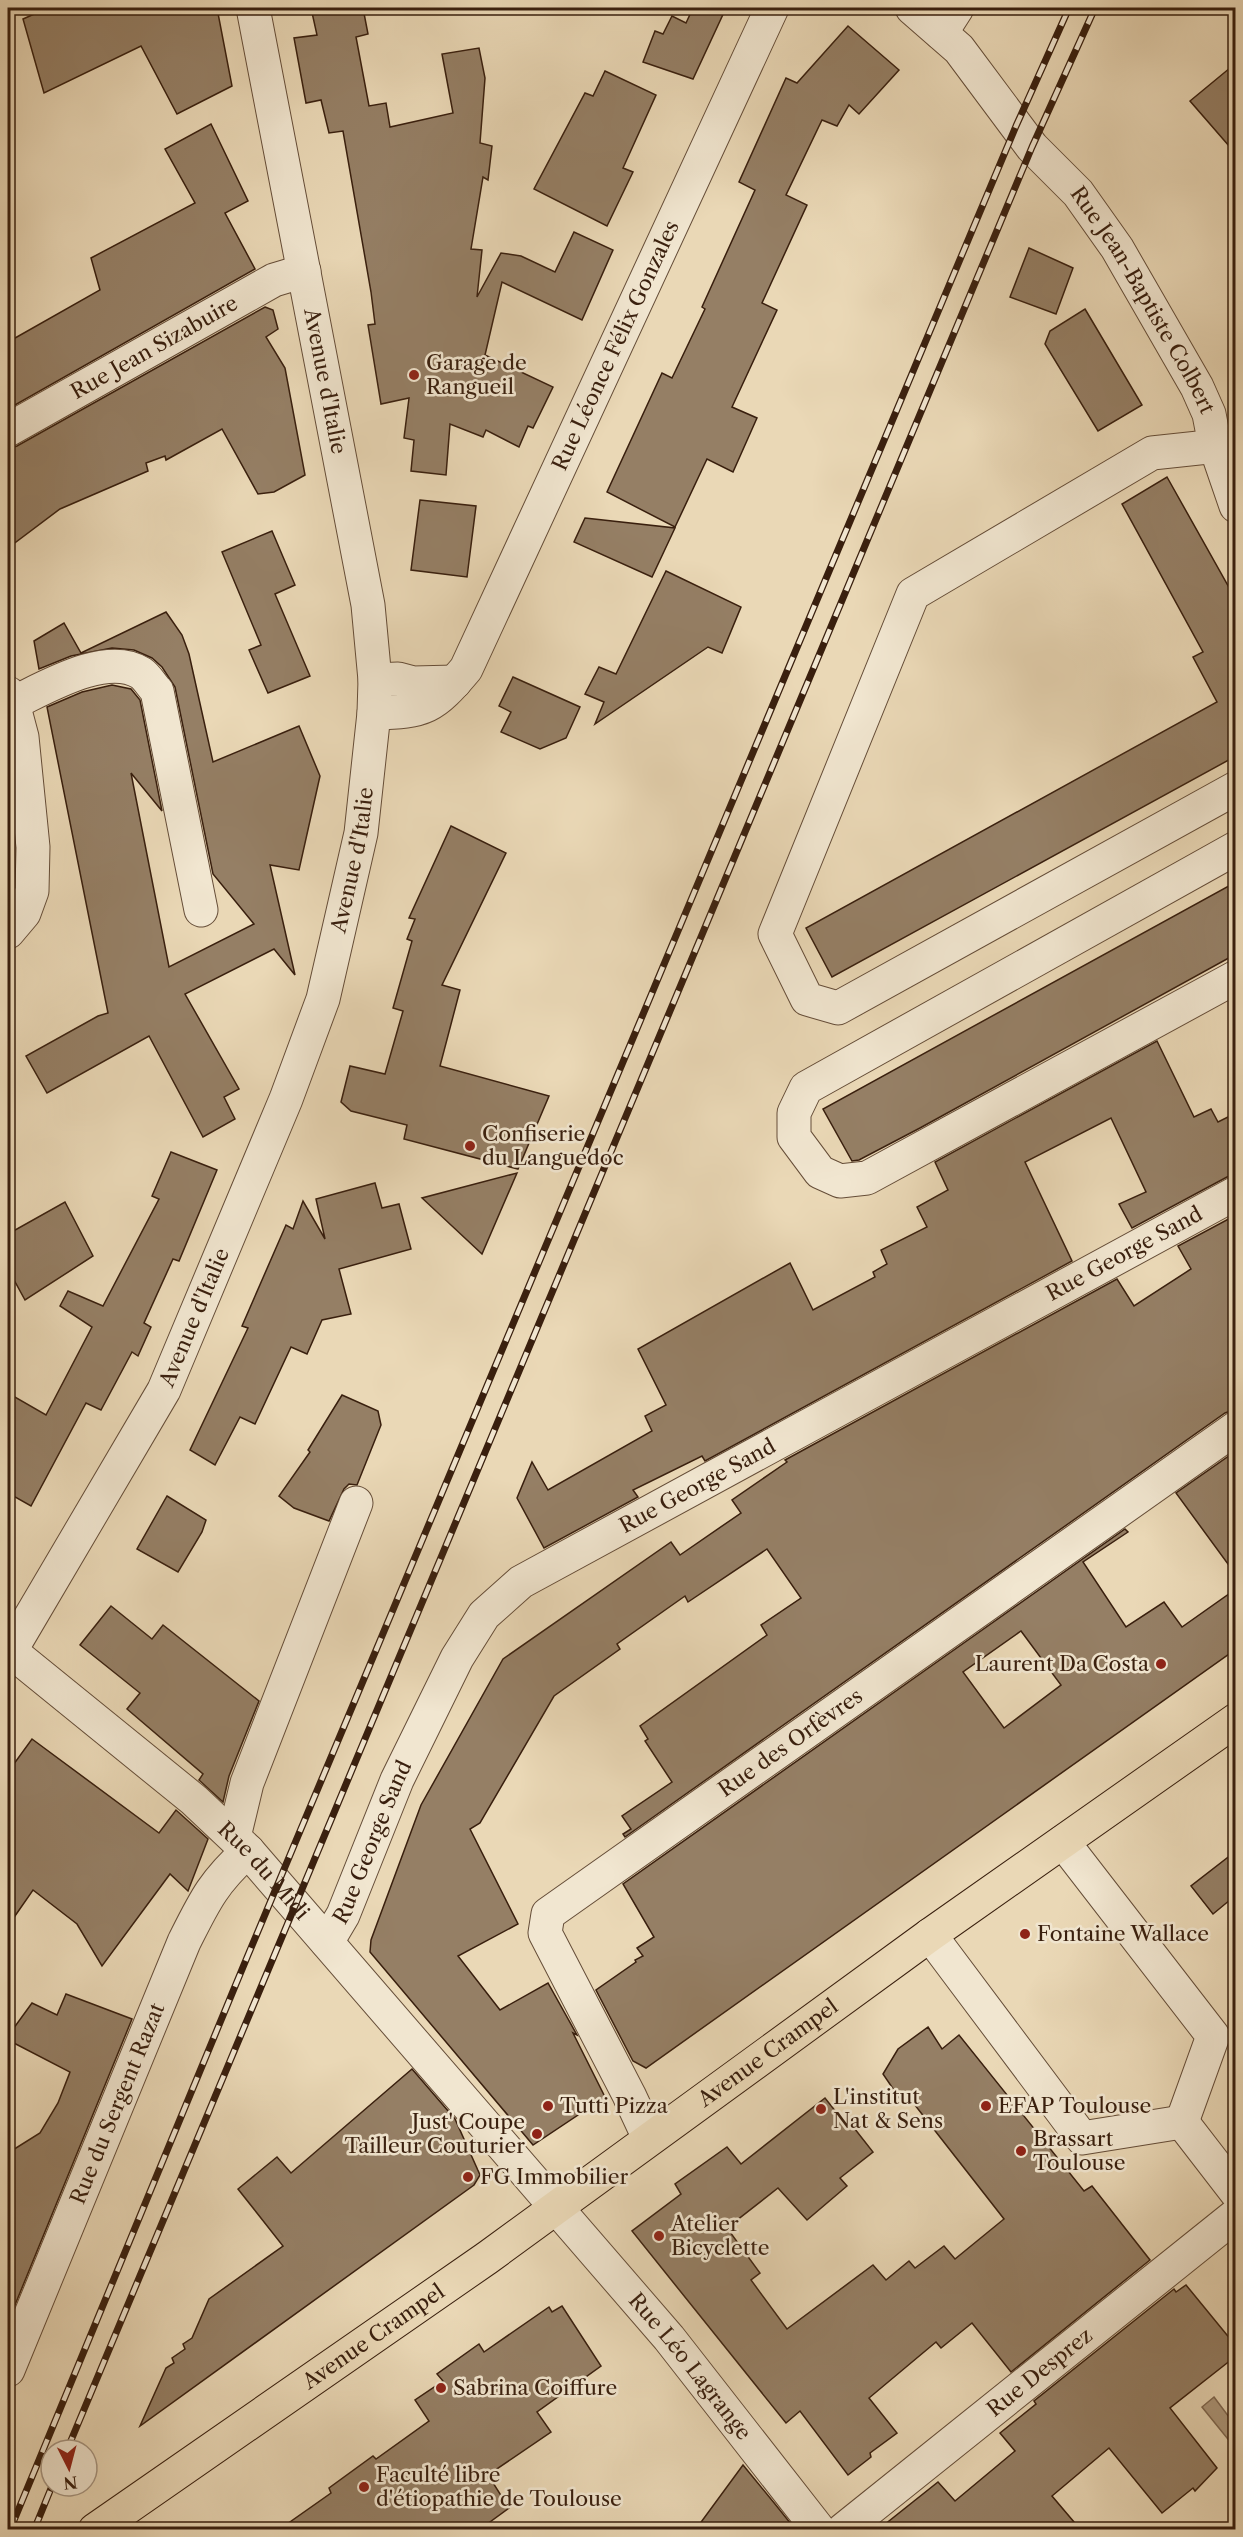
<svg xmlns="http://www.w3.org/2000/svg" width="1243" height="2537" viewBox="0 0 1243 2537" font-family="'Libre Caslon Text',serif">
	<rect width="100%" height="100%" fill="#ead8b6"/>
	<filter id="stains"><feTurbulence type="fractalNoise" baseFrequency=".00333" numOctaves="4"/><feColorMatrix values="0 0 0 0 .2 0 0 0 0 .09 0 0 0 0 .02 0 0 0 .5 -.17"/></filter>
	<radialGradient id="worn" r=".72"><stop offset=".6" stop-color="#630" stop-opacity="0"/><stop offset="1" stop-color="#630" stop-opacity=".3"/></radialGradient>
	<!-- water -->
	<polygon fill="#ae997d" stroke="#7f6851" stroke-width="1.5" points="1214,2397 1235,2425 1235,2439 1231,2443 1202,2407"/>
	<!-- building -->
	<g fill="#957f65" stroke="#391f0e" stroke-width="1.5" fill-rule="evenodd">
		<polygon points="48,8 217,8 232,86 177,114 141,46 44,93 23,19"/>
		<polygon points="311,8 363,8 368,34 356,37 369,106 386,103 390,127 453,113 442,54 479,48 485,78 480,143 492,146 488,180 483,177 471,249 482,250 477,297 501,253 521,256 555,272 574,232 613,250 582,320 502,282 485,355 553,387 533,428 528,426 519,447 486,430 483,437 450,424 446,475 411,471 414,440 404,438 409,398 381,404 368,325 375,324 371,292 343,131 329,133 321,100 306,103 294,38 317,35"/>
		<polygon points="693,8 726,8 693,79 643,62 655,31 663,34 672,16 686,23"/>
		<polygon points="848,26 899,70 859,114 849,105 837,126 822,120 786,195 807,205 762,303 777,310 732,407 757,418 733,472 707,459 675,527 607,492 662,373 672,378 705,309 702,307 755,190 739,182 786,78 797,83"/>
		<polygon points="1236,63 1236,154 1190,101"/>
		<polygon points="605,71 656,95 623,168 633,172 607,226 534,189 585,93 593,96"/>
		<polygon points="211,124 248,201 225,213 255,269 8,409 8,342 100,290 91,258 195,203 165,149"/>
		<polygon points="1029,248 1073,268 1056,314 1010,297"/>
		<polygon points="265,307 273,310 278,329 266,337 285,368 305,475 274,492 258,494 222,429 166,460 165,456 146,463 148,471 60,509 8,548 8,449 17,446"/>
		<polygon points="1085,309 1142,405 1098,431 1045,344 1050,331"/>
		<polygon points="1167,477 1236,600 1236,756 832,977 806,928 1217,702 1193,657 1203,652 1122,504"/>
		<polygon points="420,500 476,506 467,577 411,570"/>
		<polygon points="585,518 675,528 652,577 574,542"/>
		<polygon points="272,531 295,585 275,594 310,676 268,693 249,650 261,645 222,552"/>
		<polygon points="666,571 741,607 722,653 708,647 595,724 604,702 585,694 599,667 616,674"/>
		<polygon points="166,612 182,635 189,654 213,762 299,726 320,776 299,870 270,865 295,975 274,949 185,994 239,1089 224,1097 235,1119 203,1137 149,1036 47,1093 26,1056 98,1016 108,1013 47,707 82,692 112,685 131,689 140,700 162,811 131,773 169,967 254,924 213,874 175,687 162,667 152,658 134,650 112,648 71,656 39,669 34,641 64,623 81,653"/>
		<polygon points="513,677 580,707 566,738 540,749 501,732 511,712 499,706"/>
		<polygon points="451,826 506,853 442,985 460,990 440,1066 549,1096 518,1169 404,1139 407,1125 351,1111 341,1102 350,1066 385,1074 403,1011 393,1008 412,941 407,939 415,919 409,918"/>
		<polygon points="1236,882 1236,954 920,1128 859,1160 852,1161 823,1109"/>
		<polygon points="1157,1041 1194,1117 1211,1109 1218,1122 1236,1113 1236,1174 1227,1177 1132,1228 1119,1204 1146,1192 1111,1118 1025,1162 1072,1261 705,1461 702,1456 633,1490 638,1497 544,1548 517,1498 532,1462 548,1490 652,1431 645,1416 666,1405 638,1349 790,1263 813,1310 875,1277 873,1272 887,1264 881,1250 927,1227 917,1207 948,1190 935,1162"/>
		<polygon points="171,1152 217,1170 179,1261 173,1259 144,1323 151,1327 138,1356 132,1352 101,1410 86,1403 31,1506 8,1493 14,1477 8,1473 8,1393 46,1415 92,1327 60,1306 68,1291 103,1306 159,1199 152,1196"/>
		<polygon points="517,1173 482,1254 422,1198"/>
		<polygon points="375,1183 382,1208 399,1204 411,1249 339,1269 351,1314 322,1320 307,1354 291,1347 255,1424 240,1417 215,1465 190,1450 248,1328 242,1326 286,1225 293,1229 303,1201 325,1239 316,1199"/>
		<polygon points="65,1202 93,1256 25,1300 8,1269 8,1234"/>
		<polygon points="1236,1215 1236,1409 1225,1413 625,1837 623,1834 631,1829 622,1816 672,1782 645,1741 648,1739 640,1726 767,1635 761,1625 801,1598 767,1549 688,1602 685,1596 617,1644 620,1649 554,1696 480,1823 470,1829 518,1924 458,1956 500,2010 548,1983 577,2035 573,2033 605,2097 533,2145 370,1952 371,1940 421,1805 503,1659 671,1542 680,1555 741,1513 732,1500 787,1462 785,1460 1117,1279 1134,1306 1191,1269 1178,1246"/>
		<polygon points="342,1395 378,1411 381,1425 357,1485 349,1484 344,1489 329,1521 294,1508 279,1496 310,1452 308,1450"/>
		<polygon points="1236,1451 1236,1575 1176,1493"/>
		<polygon points="167,1496 206,1520 202,1532 178,1572 137,1549"/>
		<path d="M1125,1529L1128,1532L1083,1562L1126,1627L1164,1602L1182,1627L1236,1589V1649L646,2068L633,2061L596,1990L636,1962L635,1960L643,1956L637,1948L654,1937L623,1884ZM1021,1631L1061,1685L1004,1728L963,1672Z"/>
		<polygon points="111,1606 152,1639 163,1625 259,1701 229,1776 223,1802 199,1780 203,1774 127,1709 140,1693 80,1645"/>
		<polygon points="32,1739 159,1833 176,1810 208,1839 188,1891 170,1874 102,1966 77,1924 33,1890 8,1926 8,1772"/>
		<polygon points="1236,1851 1236,1895 1213,1914 1191,1886"/>
		<polygon points="66,1994 132,2019 8,2322 8,2153 40,2133 58,2103 70,2072 8,2040 8,2036 32,2003 57,2015"/>
		<polygon points="928,2027 942,2049 959,2035 1084,2191 1092,2186 1150,2260 1011,2372 972,2323 941,2348 936,2342 869,2398 897,2433 870,2453 871,2457 848,2475 800,2411 786,2423 632,2231 681,2194 675,2184 727,2147 741,2164 825,2098 844,2122 847,2119 873,2152 840,2178 847,2186 807,2220 778,2188 727,2228 760,2273 751,2280 787,2329 873,2265 886,2280 909,2261 915,2268 944,2246 955,2259 1004,2219 911,2100 904,2105 883,2074 898,2049"/>
		<polygon points="412,2069 455,2119 480,2175 474,2185 140,2426 166,2368 174,2363 172,2358 185,2349 183,2344 192,2338 209,2299 283,2246 238,2189 277,2157 291,2173"/>
		<polygon points="1186,2285 1236,2346 1236,2356 1170,2408 1217,2468 1195,2491 1193,2488 1162,2513 1109,2448 1052,2496 1080,2529 879,2529 938,2482 955,2501 1015,2451 1000,2433 1036,2404 1034,2401 1174,2289 1176,2292"/>
		<polygon points="562,2306 601,2366 537,2412 551,2432 488,2475 509,2508 483,2527 425,2523 430,2529 280,2529 331,2493 329,2488 373,2456 376,2459 429,2421 415,2400 443,2381 437,2374 479,2344 484,2352 549,2307 552,2312"/>
		<polygon points="743,2465 775,2504 795,2529 696,2529"/>
	</g>
	<g fill="none" stroke-linecap="round" stroke-linejoin="round">
		<!-- minor casing -->
		<g stroke="#654d38" stroke-width="35">
			<g id="minor">
				<path id="s1" d="M912,8L959,49L1032,147L1078,193L1117,248L1197,387L1209,414L1215,445L1236,506"/>
				<polyline points="941,33 957,8"/>
				<path id="s2" d="M8,430L274,280L304,271"/>
				<polyline points="1236,444 1152,453 913,594 775,934 807,999 838,1008 1236,788"/>
				<polyline points="375,680 398,679 413,683 455,682"/>
				<polyline points="8,693 13,703 22,737 33,847 32,891 24,913 8,932"/>
				<path d="M13,703C45,688 106,651 141,673C147,677 152,686 157,691L201,910"/>
				<path id="s3" d="M374,713C426,712 433,708 466,669L772,8"/>
				<polyline points="1236,848 806,1088 794,1113 794,1137 820,1172 840,1181 867,1178 1236,977"/>
				<path id="s4" d="M8,1649L194,1800L248,1851L669,2338L819,2530"/>
				<path id="s5" d="M8,1655L164,1390L286,1099L323,999L361,833L374,713L375,680L368,605L253,8"/>
				<polyline points="234,1837 247,1783 356,1503"/>
				<polyline points="1063,1842 1213,2036 1182,2122"/>
				<polyline points="930,1935 1082,2138 1182,2122"/>
				<path id="s6" d="M327,1942L343,1915L397,1780L457,1658L484,1615L521,1582L1236,1193"/>
				<polyline points="1182,2122 1236,2192"/>
				<path id="s7" d="M649,2138L629,2095L545,1933L548,1914L1236,1428"/>
				<path id="s8" d="M8,2370L184,1942C204,1902 213,1882 248,1851"/>
				<path id="s9" d="M843,2530L1236,2215"/>
			</g>
		</g>
		<!-- major casing -->
		<g stroke="#391f0e" stroke-width="35">
			<g id="major">
				<path id="s10" d="M95,2530L487,2258L930,1935L1236,1720"/>
			</g>
		</g>
		<!-- minor -->
		<use href="#minor" stroke="#f1e6d0" stroke-width="33"/>
		<!-- major -->
		<use href="#major" stroke="#ead8b6" stroke-width="33"/>
		<!-- rail casing -->
		<g stroke="#391f0e" stroke-width="7">
			<g id="rail">
				<polyline points="67,2450 1032,147 1095,8"/>
				<polyline points="10,2530 248,1955 1016,126 1069,8"/>
				<polyline points="34,2530 52,2486"/>
			</g>
		</g>
		<!-- rail -->
		<use href="#rail" stroke="#f1e6d0" stroke-width="4.5" stroke-dasharray="14" stroke-linecap="butt"/>
	</g>
	<!-- markers -->
	<g fill="#8f2418" stroke="#f1e6d0" stroke-width="2">
		<circle cx="414" cy="375" r="6"/>
		<circle cx="470" cy="1146" r="6"/>
		<circle cx="1161" cy="1664" r="6"/>
		<circle cx="1025" cy="1934" r="6"/>
		<circle cx="548" cy="2106" r="6"/>
		<circle cx="986" cy="2106" r="6"/>
		<circle cx="821" cy="2109" r="6"/>
		<circle cx="537" cy="2134" r="6"/>
		<circle cx="1021" cy="2151" r="6"/>
		<circle cx="468" cy="2177" r="6"/>
		<circle cx="659" cy="2236" r="6"/>
		<circle cx="441" cy="2388" r="6"/>
		<circle cx="364" cy="2487" r="6"/>
	</g>
	<g text-anchor="middle" stroke-width="5" stroke-linejoin="round" paint-order="stroke">
		<!-- street labels -->
		<g font-size="21" fill="#391f0e" stroke="#f1e6d0">
			<text dy="7" stroke="none"><textPath href="#s1" startOffset="375">Rue Jean-Baptiste Colbert</textPath></text>
			<text dy="7" stroke="none"><textPath href="#s3" startOffset="464">Rue Léonce Félix Gonzales</textPath></text>
			<text dy="7" stroke="none"><textPath href="#s2" startOffset="168">Rue Jean Sizabuire</textPath></text>
			<text transform="translate(325 381) rotate(79)" y="7">Avenue d'Italie</text>
			<text dy="7" stroke="none"><textPath href="#s5" startOffset="872">Avenue d'Italie</textPath></text>
			<text dy="7" stroke="none"><textPath href="#s6" startOffset="1100">Rue George Sand</textPath></text>
			<text dy="7" stroke="none"><textPath href="#s5" startOffset="386">Avenue d'Italie</textPath></text>
			<text dy="7" stroke="none"><textPath href="#s6" startOffset="614">Rue George Sand</textPath></text>
			<text dy="7" stroke="none"><textPath href="#s7" startOffset="546">Rue des Orfèvres</textPath></text>
			<text dy="7" stroke="none"><textPath href="#s6" startOffset="110">Rue George Sand</textPath></text>
			<text dy="7" stroke="none"><textPath href="#s4" startOffset="339">Rue du Midi</textPath></text>
			<text dy="7" stroke="none"><textPath href="#s10" startOffset="825">Avenue Crampel</textPath></text>
			<text dy="7" stroke="none"><textPath href="#s8" startOffset="288">Rue du Sergent Razat</textPath></text>
			<text dy="7" stroke="none"><textPath href="#s10" startOffset="339">Avenue Crampel</textPath></text>
			<text dy="7" stroke="none"><textPath href="#s4" startOffset="993">Rue Léo Lagrange</textPath></text>
			<text dy="7" stroke="none"><textPath href="#s9" startOffset="252">Rue Desprez</textPath></text>
		</g>
		<!-- poi labels -->
		<g font-size="21" fill="#391f0e" stroke="#f1e6d0" text-anchor="start">
			<text x="426" y="370">Garage de<tspan x="426" dy="24">Rangueil</tspan></text>
			<text x="482" y="1141">Confiserie<tspan x="482" dy="24">du Languedoc</tspan></text>
			<text x="1149" y="1671" text-anchor="end">Laurent Da Costa</text>
			<text x="1037" y="1941">Fontaine Wallace</text>
			<text x="833" y="2104">L'institut<tspan x="833" dy="24">Nat &amp; Sens</tspan></text>
			<text x="560" y="2113">Tutti Pizza</text>
			<text x="998" y="2113">EFAP Toulouse</text>
			<text x="525" y="2129" text-anchor="end">Just' Coupe<tspan x="525" dy="24">Tailleur Couturier</tspan></text>
			<text x="1033" y="2146">Brassart<tspan x="1033" dy="24">Toulouse</tspan></text>
			<text x="480" y="2184">FG Immobilier</text>
			<text x="671" y="2231">Atelier<tspan x="671" dy="24">Bicyclette</tspan></text>
			<text x="453" y="2395">Sabrina Coiffure</text>
			<text x="376" y="2482">Faculté libre<tspan x="376" dy="24">d'étiopathie de Toulouse</tspan></text>
		</g>
	</g>
	<!-- margin -->
	<rect width="1243" height="2537" fill="none" stroke="#ead8b6" stroke-width="30"/>
	<rect x="9" y="9" width="1225" height="2519" fill="none" stroke="#391f0e" stroke-width="3"/>
	<rect x="15" y="15" width="1213" height="2507" fill="none" stroke="#391f0e" stroke-width="1.5"/>
	<!-- north arrow -->
	<g transform="translate(69 2468) rotate(174)"><circle r="28" fill="#f1e6d0" stroke="#a79682" stroke-width="1.5"/>
	<path d="M0-4.5L10 22L0 15L-10 22Z" fill="#8f2418"/>
	<text y="-9" font-size="16" font-weight="bold" text-anchor="middle" fill="#391f0e">N</text>
	</g>
	<rect width="100%" height="100%" filter="url(#stains)"/>
	<rect width="100%" height="100%" fill="url(#worn)"/>
</svg>
